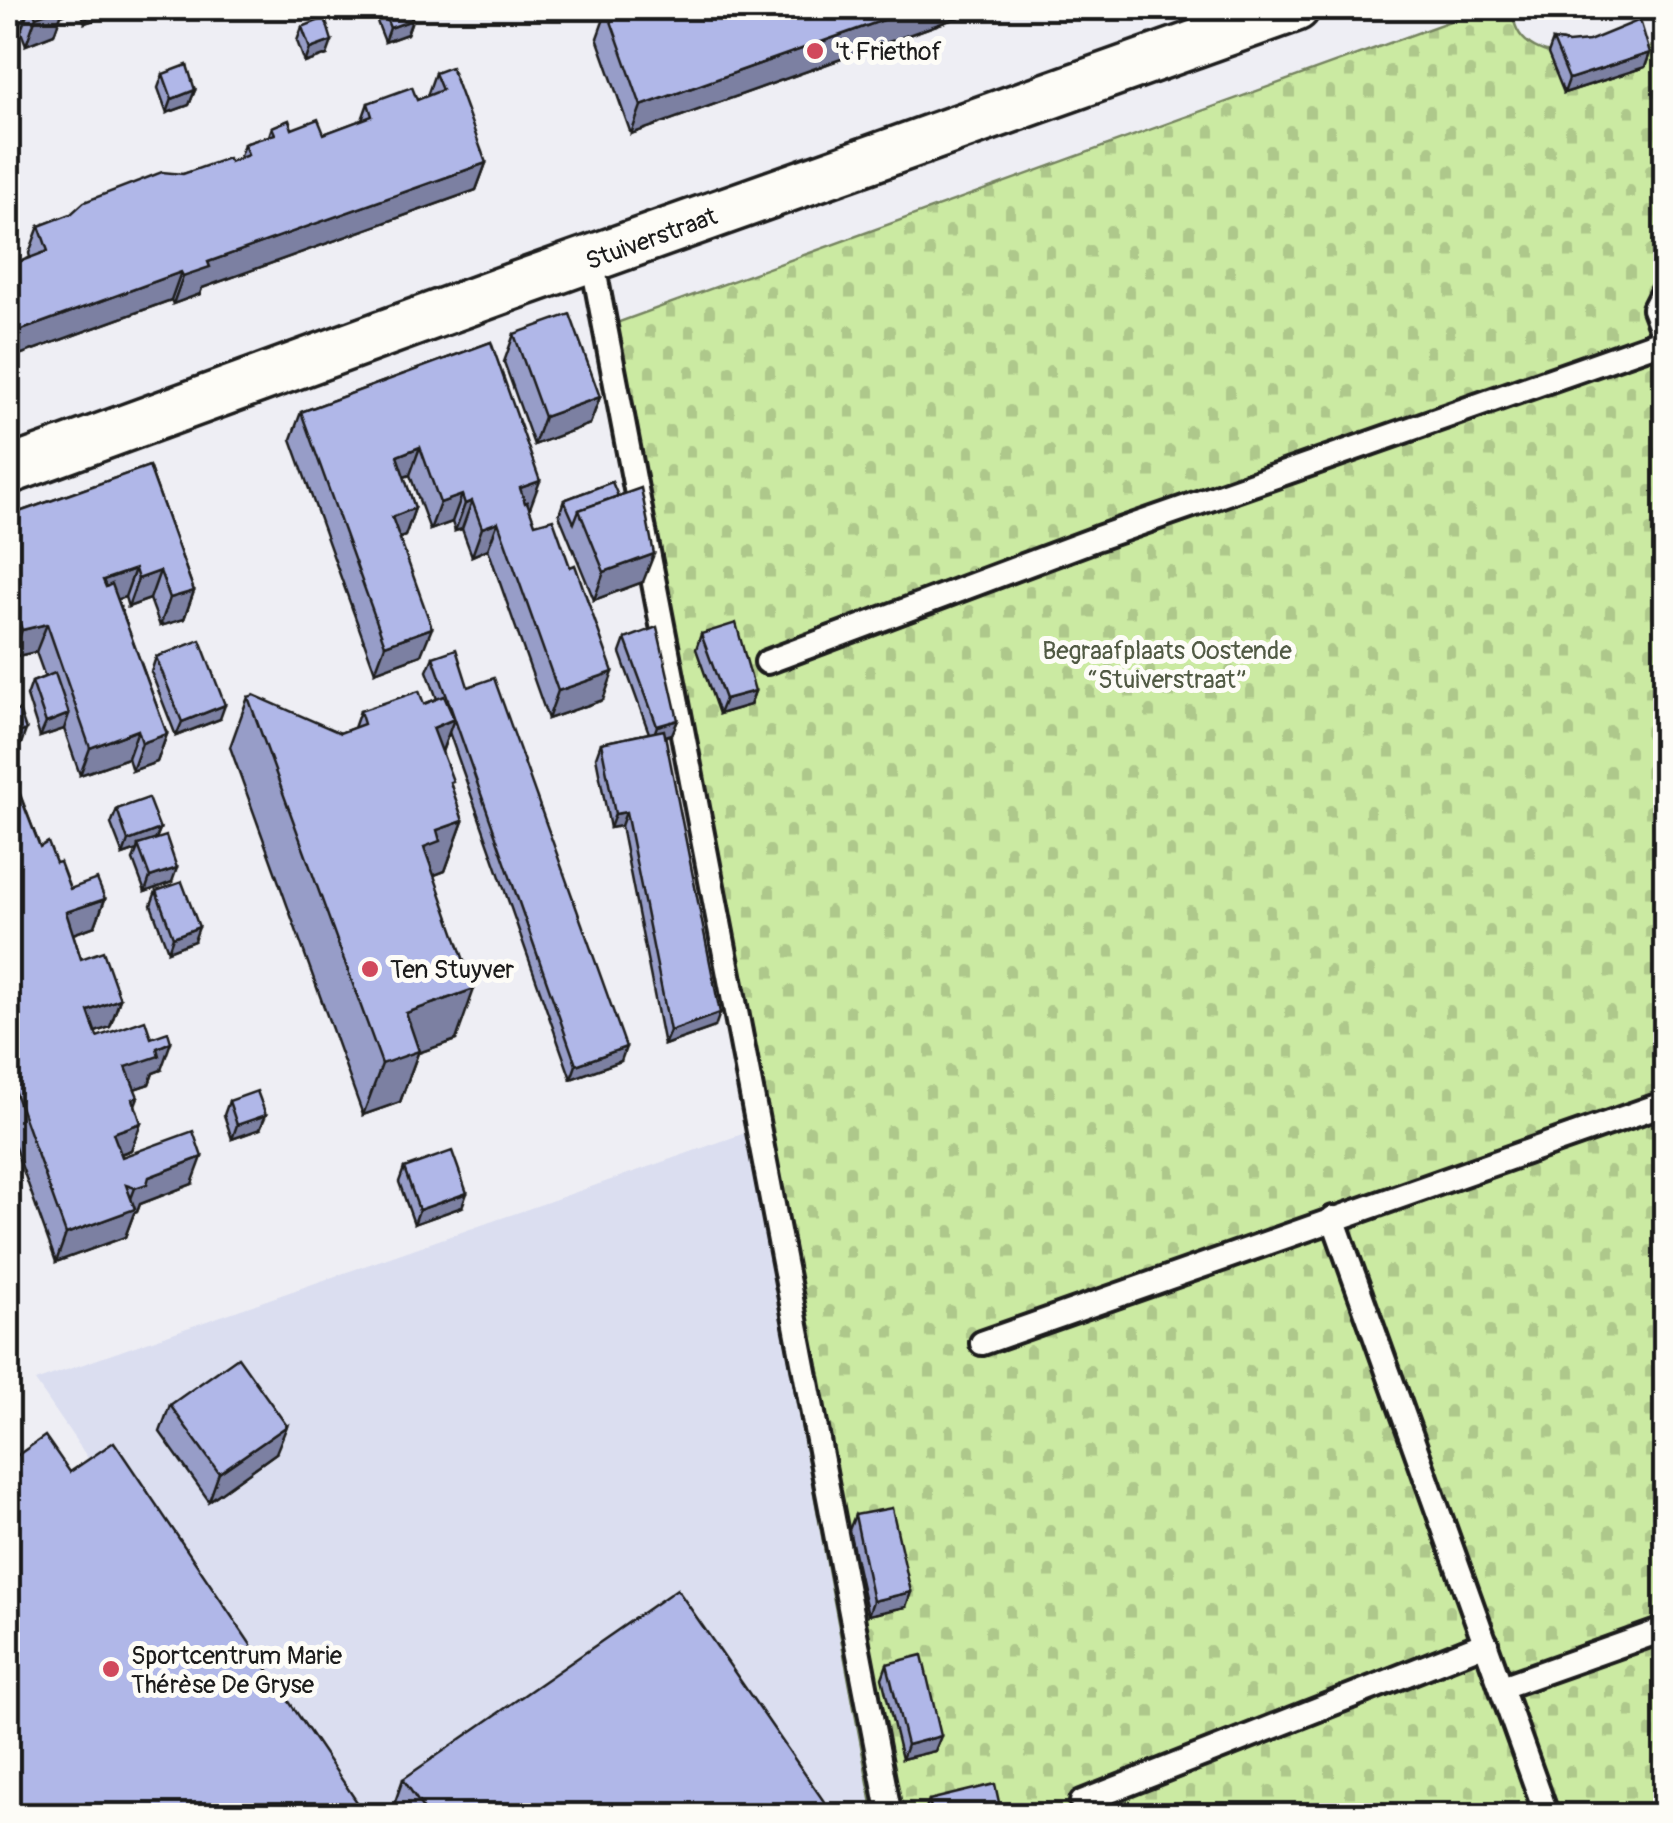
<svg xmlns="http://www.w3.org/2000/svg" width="1673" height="1823" viewBox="0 0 1673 1823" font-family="Pangolin,sans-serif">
	<defs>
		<pattern id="cemetery-stones" width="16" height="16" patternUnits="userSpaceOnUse" patternTransform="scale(2.5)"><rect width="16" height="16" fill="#cbeaa2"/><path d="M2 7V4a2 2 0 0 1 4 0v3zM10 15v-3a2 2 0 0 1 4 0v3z" fill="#aec88b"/></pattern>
	</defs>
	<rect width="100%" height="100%" fill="#eeeef4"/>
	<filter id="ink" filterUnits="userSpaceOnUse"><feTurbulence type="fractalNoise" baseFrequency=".01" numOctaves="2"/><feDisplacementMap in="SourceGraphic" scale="20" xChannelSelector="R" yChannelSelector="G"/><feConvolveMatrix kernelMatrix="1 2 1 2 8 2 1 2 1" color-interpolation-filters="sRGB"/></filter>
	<g filter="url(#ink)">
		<!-- built -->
		<polygon fill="#dbdef0" points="748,1132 874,1815 333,1815 35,1381"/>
		<!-- cemetery -->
		<path fill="url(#cemetery-stones)" stroke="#74835f" stroke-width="2.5" d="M1486,8H1513C1511,77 1625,57 1665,42V1815H874L597,330Z"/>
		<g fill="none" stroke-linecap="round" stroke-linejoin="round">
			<!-- service casing -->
			<g stroke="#1c1c1c" stroke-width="30">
				<g id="service">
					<polyline points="592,259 890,1816"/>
					<polyline points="1666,285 1654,309 1666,341"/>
					<polyline points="767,662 1098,538 1665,340"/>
					<polyline points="1333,1218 1547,1816"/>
					<polyline points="982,1343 1666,1103"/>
					<polyline points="1502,1687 1666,1629"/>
					<polyline points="1085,1816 1082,1802 1486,1643"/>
				</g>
			</g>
			<!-- minor casing -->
			<g stroke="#1c1c1c" stroke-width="52">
				<polyline id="minor" points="8,471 511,287 1296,8"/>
			</g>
			<!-- service -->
			<use href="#service" stroke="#fdfcf7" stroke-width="22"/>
			<!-- minor -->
			<use href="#minor" stroke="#fdfcf7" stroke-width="45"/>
		</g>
		<!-- wall -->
		<g fill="#979dc8" stroke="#1c1c1c" stroke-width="2.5">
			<polygon points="8,8 131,8 85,23 80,8 61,15 54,34 26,45 21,32 12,56 8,58"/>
			<polygon points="371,8 407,8 412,20 407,34 385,42 374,14 376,8 372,10"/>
			<polygon points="615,8 984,8 631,134 597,38 607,10"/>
			<polygon points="302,27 327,55 305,63 297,41"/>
			<polygon points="1553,40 1568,43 1650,53 1645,67 1564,93 1548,54"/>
			<polygon points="435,73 486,163 476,190 202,288 200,294 173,304 171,300 8,359 8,266 30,258 29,253 39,226 183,174 239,159 244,144 269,136 272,127 324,134 362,120 368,103 417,100 427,96"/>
			<polygon points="163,74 195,90 189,105 167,113 158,88"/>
			<polygon points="514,334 600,397 590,424 534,445 504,362"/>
			<polygon points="491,342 529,509 603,700 548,719 488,549 472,556 462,529 455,531 452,522 430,530 410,475 404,477 415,508 405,536 400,538 421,655 375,672 291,439 301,412"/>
			<polygon points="149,466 194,591 184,619 160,626 150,599 128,607 125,597 117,599 167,734 157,762 132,771 128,758 80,775 64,729 40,737 27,696 32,682 45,677 36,652 12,657 8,644 8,516"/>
			<polygon points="612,482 643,582 594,600 559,515 564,500"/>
			<polygon points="701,634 755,691 750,705 719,714 696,649"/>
			<polygon points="625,639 678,720 672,734 665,736 715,1027 664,1045 621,826 610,828 596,757 601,743 649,733 620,653"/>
			<polygon points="156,657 220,719 176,736 151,672"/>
			<polygon points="433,657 468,687 621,1061 571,1079 449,732 442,752 451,787 463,821 445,871 434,875 456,1040 418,1053 400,1102 363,1115 230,747 248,697 340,733 354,728 360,711 424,704 437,699 427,671"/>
			<polygon points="8,765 19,784 18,789 40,847 56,863 70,889 105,899 95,926 73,934 81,959 120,999 110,1027 95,1032 97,1037 161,1070 153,1073 149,1084 134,1089 138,1097 135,1105 141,1123 131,1150 121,1154 122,1157 192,1184 140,1204 137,1212 134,1213 125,1237 56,1262 8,1128"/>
			<polygon points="117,809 160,829 156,839 172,882 145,892 133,860 137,850 123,855 111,824"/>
			<polygon points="156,891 194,941 168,951 151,905"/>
			<polygon points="229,1101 260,1129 232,1139 224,1115"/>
			<polygon points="404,1168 462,1207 414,1224 399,1182"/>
			<polygon points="170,1405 276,1453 209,1501 160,1432"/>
			<polygon points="855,1515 906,1607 868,1615 849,1530"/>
			<polygon points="887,1664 935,1751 902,1759 882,1678"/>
			<polygon points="403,1779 834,1816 390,1816"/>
			<polygon points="929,1800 1002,1816 923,1816"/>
		</g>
		<!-- shaded-wall -->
		<g fill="#7b80a2" stroke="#1c1c1c" stroke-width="2.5">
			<polygon points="15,8 29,8 12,56 8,58 8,28"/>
			<polygon points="53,8 80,8 61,15 54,34 26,45 36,17"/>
			<polygon points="91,8 131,8 85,23"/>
			<polygon points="917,8 984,8 631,134 641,106"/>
			<polygon points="412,20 407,34 385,42 390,28"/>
			<polygon points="332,41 327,55 305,63 310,49"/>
			<polygon points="1650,53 1645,67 1564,93 1569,79"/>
			<polygon points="195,90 189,105 167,113 172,99"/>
			<polygon points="486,163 476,190 202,288 200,294 173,304 183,276 208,262"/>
			<polygon points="181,272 171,300 8,359 8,335"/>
			<polygon points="600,397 590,424 534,445 544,417"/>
			<polygon points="420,447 410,475 386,483 397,456"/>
			<polygon points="540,481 530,508 510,516 520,488"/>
			<polygon points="462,495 452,522 430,530 440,503"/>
			<polygon points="472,501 462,529 455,531 465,504"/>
			<polygon points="415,508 405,536 382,545 392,517"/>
			<polygon points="498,522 488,549 472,556 482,528"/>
			<polygon points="654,554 643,582 594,600 604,572"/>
			<polygon points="135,569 125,597 93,608 103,580"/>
			<polygon points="160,571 150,599 128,607 138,579"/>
			<polygon points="194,591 184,619 160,626 170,598"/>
			<polygon points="47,624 36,652 12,657 22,630"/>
			<polygon points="432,628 421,655 375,672 385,645"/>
			<polygon points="613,672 603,700 548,719 558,691"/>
			<polygon points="755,691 750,705 719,714 725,699"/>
			<polygon points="225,705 220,719 176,736 182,722"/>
			<polygon points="69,714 64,729 40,737 46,723"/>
			<polygon points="454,719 435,770 433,728"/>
			<polygon points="678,720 672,734 652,740 657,726"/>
			<polygon points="26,730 21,744 8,749 8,737"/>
			<polygon points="138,730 128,758 80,775 90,748"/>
			<polygon points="167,734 157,762 132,771 142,743"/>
			<polygon points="626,812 621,826 610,828 615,814"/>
			<polygon points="463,821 445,871 427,878 424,847 437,830"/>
			<polygon points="160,829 154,843 138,845 137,850 123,855 128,841"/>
			<polygon points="177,868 172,882 145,892 150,877"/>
			<polygon points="105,899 95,926 56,940 66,912"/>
			<polygon points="199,927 194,941 168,951 173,937"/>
			<polygon points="474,989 456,1040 418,1053 400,1102 363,1115 382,1064 406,1013"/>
			<polygon points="120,999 110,1027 78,1038 88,1011"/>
			<polygon points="720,1013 715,1027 664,1045 670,1031"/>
			<polygon points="171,1042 161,1070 153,1073 149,1084 116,1095 126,1067 157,1048"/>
			<polygon points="626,1047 621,1061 571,1079 576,1065"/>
			<polygon points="266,1115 260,1129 232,1139 237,1125"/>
			<polygon points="141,1123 131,1150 103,1160 113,1133"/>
			<polygon points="202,1157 192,1184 140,1204 137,1212 134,1213 125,1237 56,1262 66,1234 126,1212 135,1188 149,1177"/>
			<polygon points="467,1193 462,1207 414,1224 419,1210"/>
			<polygon points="287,1426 276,1453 209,1501 219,1473"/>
			<polygon points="911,1592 906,1607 868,1615 873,1601"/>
			<polygon points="941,1736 935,1751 902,1759 907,1745"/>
		</g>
		<!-- building -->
		<g fill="#b0b7e8" stroke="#1c1c1c" stroke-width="2.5">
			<polygon points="8,8 17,8 15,8 22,29 8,34"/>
			<polygon points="32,8 62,8 36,17"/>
			<polygon points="382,8 407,8 412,20 390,28"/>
			<polygon points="615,8 917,8 641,106 607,10"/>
			<polygon points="325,18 332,41 310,49 302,27"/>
			<polygon points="1640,20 1650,53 1569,79 1553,40 1568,43 1589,41"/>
			<polygon points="187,65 195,90 172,99 163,74"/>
			<polygon points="451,67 486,163 208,262 210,267 183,276 181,272 8,335 8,266 48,251 39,226 71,214 84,202 162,172 183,174 228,158 230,162 248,155 244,144 275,134 272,127 289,120 292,129 318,119 324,134 372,116 368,103 412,87 417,100 442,90 435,73"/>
			<polygon points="570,314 600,397 544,417 514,334"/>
			<polygon points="491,342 540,481 520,488 525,503 527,502 535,524 553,519 570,567 575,565 613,672 558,691 498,522 482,528 472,501 465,504 462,495 440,503 420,447 397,456 415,508 392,517 432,628 385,645 301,412"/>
			<polygon points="149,466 194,591 170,598 160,571 138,579 135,569 103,580 106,587 112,584 167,734 142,743 138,730 90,748 47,624 22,630 8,590 8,516"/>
			<polygon points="612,482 618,496 579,510 574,523 564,500"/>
			<polygon points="641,488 654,554 604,572 579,510"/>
			<polygon points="736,623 755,691 725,699 701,634"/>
			<polygon points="657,627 678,720 657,726 625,639"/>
			<polygon points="200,640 225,705 182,722 156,657"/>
			<polygon points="456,649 468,687 494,678 626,1047 576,1065 433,657"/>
			<polygon points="55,673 69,714 46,723 32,682"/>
			<polygon points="419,691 424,704 444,696 454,719 433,728 453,781 450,782 463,821 437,830 440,841 424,847 474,989 406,1013 419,1051 382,1064 248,697 254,695 340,733 364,724 360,711"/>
			<polygon points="19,710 26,730 8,737 8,714"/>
			<polygon points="664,730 720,1013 670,1031 626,812 615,814 601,743"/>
			<polygon points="12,764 19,784 16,785 12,775 8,777 8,765"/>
			<polygon points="12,775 40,847 48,842 56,863 60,862 70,889 97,879 105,899 66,912 81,959 103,951 120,999 88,1011 97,1037 145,1020 151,1038 168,1032 171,1042 157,1048 159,1056 126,1067 138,1097 133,1099 141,1123 113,1133 122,1157 193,1131 202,1157 149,1177 147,1184 135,1188 126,1185 135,1209 66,1234 8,1073 8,777"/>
			<polygon points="148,798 160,829 128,841 117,809"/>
			<polygon points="166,836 177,868 150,877 138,845"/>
			<polygon points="182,882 199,927 173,937 156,891"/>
			<polygon points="257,1091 266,1115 237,1125 229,1101"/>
			<polygon points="452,1151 467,1193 419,1210 404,1168"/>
			<polygon points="238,1357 287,1426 219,1473 170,1405"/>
			<polygon points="45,1436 70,1472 114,1442 361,1808 350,1816 8,1816 8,1462"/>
			<polygon points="892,1508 911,1592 873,1601 855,1515"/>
			<polygon points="677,1589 834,1816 428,1816 403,1779"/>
			<polygon points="922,1655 941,1736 907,1745 887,1664"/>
			<polygon points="995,1784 1002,1816 933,1816 929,1800"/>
		</g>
	</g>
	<!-- markers -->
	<g fill="#d1495b" stroke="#fdfcf7" stroke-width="4">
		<circle cx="815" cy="51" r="10"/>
		<circle cx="370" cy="969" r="10"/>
		<circle cx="111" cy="1669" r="10"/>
	</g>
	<g text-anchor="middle" stroke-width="10" stroke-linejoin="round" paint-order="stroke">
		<!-- poi labels -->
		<g font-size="25" fill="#1c1c1c" stroke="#fdfcf7" text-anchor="start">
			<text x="835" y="60">'t Friethof</text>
			<text x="390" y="978">Ten Stuyver</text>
			<text x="131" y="1664">Sportcentrum Marie<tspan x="131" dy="29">Thérèse De Gryse</tspan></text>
		</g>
		<!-- street labels -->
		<g font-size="25" fill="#1c1c1c" stroke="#fdfcf7">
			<text transform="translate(651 238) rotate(-20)" y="9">Stuiverstraat</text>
		</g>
		<!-- park labels -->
		<g font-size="25" fill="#515a44" stroke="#fdfcf7">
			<text x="1167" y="659">Begraafplaats Oostende<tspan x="1167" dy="29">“Stuiverstraat”</tspan></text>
		</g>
	</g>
	<!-- margin -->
	<rect width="1673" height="1823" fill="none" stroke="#fdfcf7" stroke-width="40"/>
	<rect x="20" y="20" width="1633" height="1783" fill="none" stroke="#1c1c1c" stroke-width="4" filter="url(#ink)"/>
</svg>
